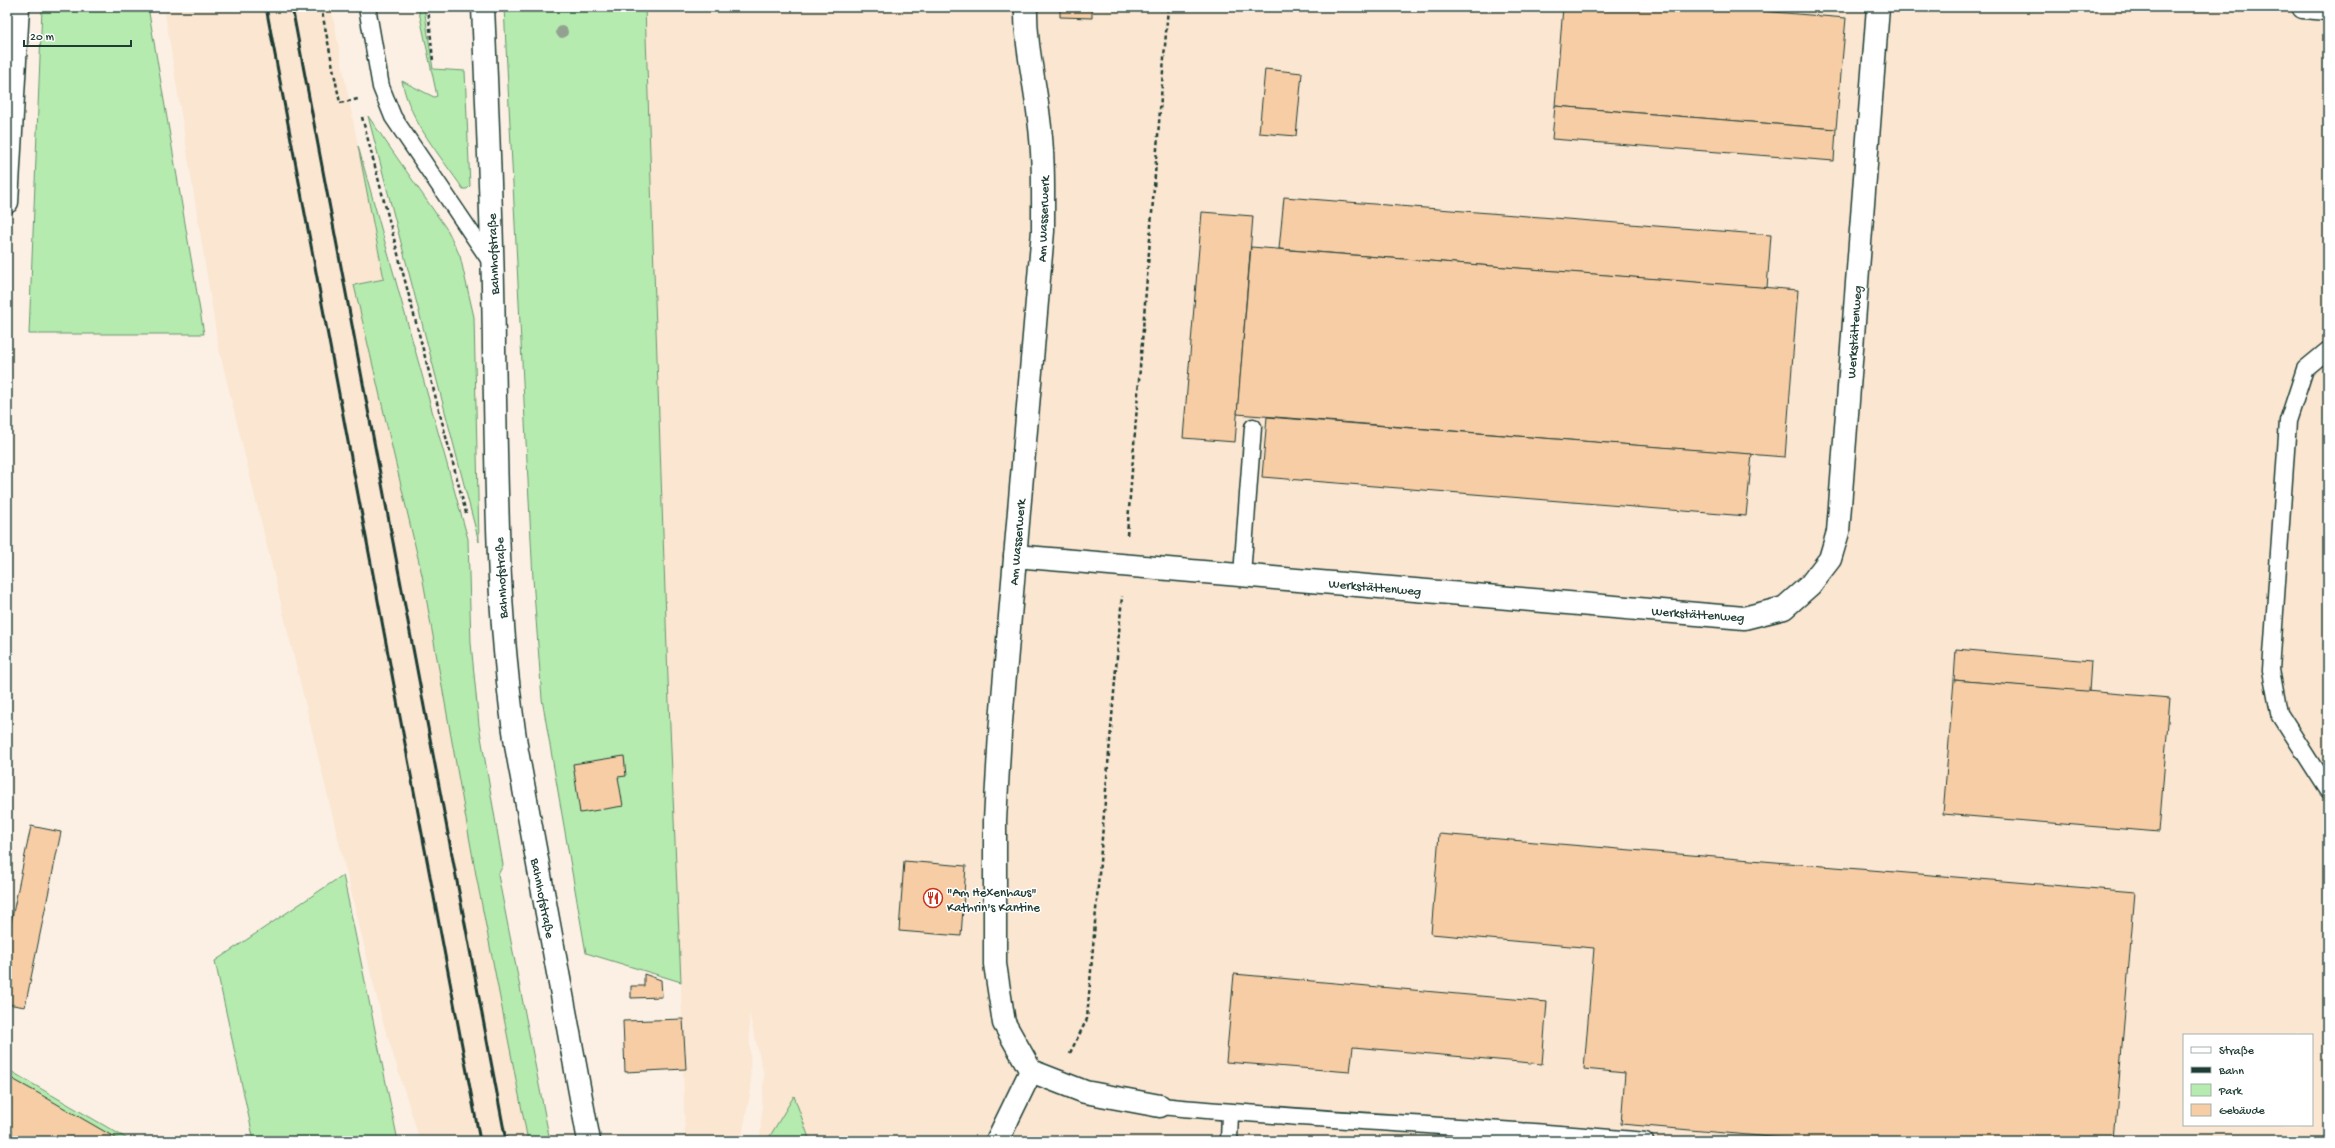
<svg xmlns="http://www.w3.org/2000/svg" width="2335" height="1148" viewBox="0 0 2335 1148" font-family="'Gochi Hand',sans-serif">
	<rect width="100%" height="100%" fill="#fcf0e4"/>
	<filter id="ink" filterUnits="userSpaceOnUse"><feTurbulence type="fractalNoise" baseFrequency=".025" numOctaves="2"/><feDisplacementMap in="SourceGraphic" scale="8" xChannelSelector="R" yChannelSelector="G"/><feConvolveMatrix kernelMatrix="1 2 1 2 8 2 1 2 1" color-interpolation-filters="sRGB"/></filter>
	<g filter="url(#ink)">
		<!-- built -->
		<g fill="#fae6d1" fill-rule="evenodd">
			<polygon points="164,7 331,7 384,280 355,285 422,575 528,1141 420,1141 382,1019 218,345"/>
			<path d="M645,7H2328V1141H760L764,1075L749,1013L751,1089L741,1141H685L681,982L668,679ZM2184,1035H2312V1125H2184Z"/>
		</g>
		<!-- green -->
		<g fill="#b5ebae" stroke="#6a9471">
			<polygon points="42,7 148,7 204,334 29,334"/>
			<path d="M418,7H424L433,69L465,71L470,186L467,189H463C440,155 410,122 402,81L434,97L437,96Z"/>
			<polygon points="504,7 645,7 668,679 681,982 586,953 542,699 533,579"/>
			<polygon points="368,116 448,231 460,256 474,317 479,542"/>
			<polygon points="358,146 468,539 471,643 479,725 503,865 498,875 550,1141 528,1141 476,875 422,575 354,285 384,279"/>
			<polygon points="343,875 398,1141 254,1141 215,961"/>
			<polygon points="7,1069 131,1141 7,1141"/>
			<polygon points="794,1096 810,1141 767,1141"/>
			<polygon points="685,1139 685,1141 626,1141"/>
		</g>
		<!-- building -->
		<g fill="#f6cda5" stroke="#1f3d34">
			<polygon points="1060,7 1092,7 1092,18 1060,17"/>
			<polygon points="1563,7 1712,7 1846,18 1836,129 1555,106"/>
			<polygon points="1265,69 1302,73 1296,136 1259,133"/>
			<polygon points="1555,106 1836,129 1834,161 1552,139"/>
			<polygon points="1284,197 1771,235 1767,288 1279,249"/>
			<polygon points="1202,212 1253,216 1235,442 1183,438"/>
			<polygon points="1251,247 1798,290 1785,457 1237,414"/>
			<polygon points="1267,417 1752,454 1746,516 1262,477"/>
			<polygon points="1956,649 2091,661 2089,692 1954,680"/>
			<polygon points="1954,680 2170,698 2159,832 1943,814"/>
			<polygon points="624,756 626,776 618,777 623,806 580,813 573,764"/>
			<polygon points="31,826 61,832 25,1007 7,1004 7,942"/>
			<polygon points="1439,834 2135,892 2114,1141 1817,1141 1621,1124 1625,1073 1584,1069 1594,948 1431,934"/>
			<polygon points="904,861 966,866 961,936 899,931"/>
			<polygon points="644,974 661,980 662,997 631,998 631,986 644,986"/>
			<polygon points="1234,974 1547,1002 1542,1064 1353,1047 1350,1072 1226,1062"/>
			<polygon points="683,1019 686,1069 625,1072 623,1021"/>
			<polygon points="7,1076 38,1093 121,1141 8,1141"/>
		</g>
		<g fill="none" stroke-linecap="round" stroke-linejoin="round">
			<!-- lane casing -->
			<g stroke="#1f3d34" stroke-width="19">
				<g id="lane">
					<polyline points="367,7 381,87 393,117 493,265"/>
					<polyline points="2328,350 2305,369 2288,421 2271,670 2279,713 2328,790"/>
					<polyline points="1242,575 1253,427"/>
					<path d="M1160,1106C1322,1121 1484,1126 1645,1141"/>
					<polyline points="1229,1141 1230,1113"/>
				</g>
			</g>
			<!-- street casing -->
			<g stroke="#1f3d34" stroke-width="25">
				<g id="street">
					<path d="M483,7C488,121 493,234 494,348C497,483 496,618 517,751L589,1141"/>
					<path d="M1026,7C1025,45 1035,81 1039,119C1044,156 1043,194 1043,231L1000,733L995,820V964L1004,1023L1031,1071L1085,1092L1160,1106"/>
					<polyline points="2303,7 2328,9"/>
					<polyline points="7,202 18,7"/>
					<polyline points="1015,556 1744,618 1784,608 1810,585 1830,559 1838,532 1878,7"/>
					<polyline points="997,1141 1031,1071"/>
				</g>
			</g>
			<!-- path -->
			<g stroke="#1f3d34" stroke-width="2.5" stroke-dasharray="4 3" stroke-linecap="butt">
				<polyline points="321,7 340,103 358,99"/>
				<polyline points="428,7 433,61"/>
				<polyline points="362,117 466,513"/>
				<polyline points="1127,535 1168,7"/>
				<polyline points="1070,1053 1087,1019 1122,596"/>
			</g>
			<!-- lane -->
			<use href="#lane" stroke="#fff" stroke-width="16"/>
			<!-- street -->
			<use href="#street" stroke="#fff" stroke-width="22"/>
			<!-- rail -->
			<g stroke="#1f3d34" stroke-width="3">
				<polyline points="266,7 480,1141"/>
				<polyline points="292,7 506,1141"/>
			</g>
		</g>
		<!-- trees -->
		<circle fill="#93a190" cx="562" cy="32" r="6"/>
	</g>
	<!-- icons -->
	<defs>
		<g id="restaurant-ring" transform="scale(1)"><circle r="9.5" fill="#fff" stroke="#c8321e" stroke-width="1.5"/><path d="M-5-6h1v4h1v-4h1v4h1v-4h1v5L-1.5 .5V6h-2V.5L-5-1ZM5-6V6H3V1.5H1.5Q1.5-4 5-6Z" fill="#c8321e"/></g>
	</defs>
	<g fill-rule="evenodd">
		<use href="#restaurant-ring" x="933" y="898"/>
	</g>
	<g text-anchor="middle" stroke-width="3" stroke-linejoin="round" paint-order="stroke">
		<!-- street labels -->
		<g font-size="13" fill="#1f3d34" stroke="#fff">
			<text transform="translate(1042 219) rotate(-88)" y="5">Am Wasserwerk</text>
			<text transform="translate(492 254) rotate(-92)" y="5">Bahnhofstraße</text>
			<text transform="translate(1853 332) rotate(-86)" y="5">Werkstättenweg</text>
			<text transform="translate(1016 542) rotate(-85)" y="5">Am Wasserwerk</text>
			<text transform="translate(500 578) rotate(-93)" y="5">Bahnhofstraße</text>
			<text transform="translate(1375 586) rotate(5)" y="5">Werkstättenweg</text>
			<text transform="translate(1698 613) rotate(4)" y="5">Werkstättenweg</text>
			<text transform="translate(544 898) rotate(79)" y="5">Bahnhofstraße</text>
		</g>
		<!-- poi labels -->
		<g font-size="13" fill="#1f3d34" stroke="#fff" text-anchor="start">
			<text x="947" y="896">"Am Hexenhaus"<tspan x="947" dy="15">Kathrin's Kantine</tspan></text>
		</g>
	</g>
	<!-- margin -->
	<rect width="2335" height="1148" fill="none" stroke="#fff" stroke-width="24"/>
	<rect x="12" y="12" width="2311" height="1124" fill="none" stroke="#1f3d34" stroke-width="1.5" filter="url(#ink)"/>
	<!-- legend -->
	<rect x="2183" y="1034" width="130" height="92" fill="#ffffff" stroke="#a5b1ae"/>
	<rect x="2191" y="1047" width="20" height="6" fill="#ffffff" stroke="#a5b1ae"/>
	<text x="2219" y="1054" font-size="12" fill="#1f3d34">Straße</text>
	<rect x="2191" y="1067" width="20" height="6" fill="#1f3d34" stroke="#a5b1ae"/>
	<text x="2219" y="1074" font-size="12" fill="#1f3d34">Bahn</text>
	<rect x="2191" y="1084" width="20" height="12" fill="#b5ebae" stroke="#a5b1ae"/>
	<text x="2219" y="1094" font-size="12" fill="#1f3d34">Park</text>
	<rect x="2191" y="1104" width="20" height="12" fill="#f6cda5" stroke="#a5b1ae"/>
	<text x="2219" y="1114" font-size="12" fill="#1f3d34">Gebäude</text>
	<!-- scale -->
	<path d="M24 40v6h107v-6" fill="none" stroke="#1f3d34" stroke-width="2"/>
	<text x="30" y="40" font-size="12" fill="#1f3d34" stroke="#ffffff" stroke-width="3" paint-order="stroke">20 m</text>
</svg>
